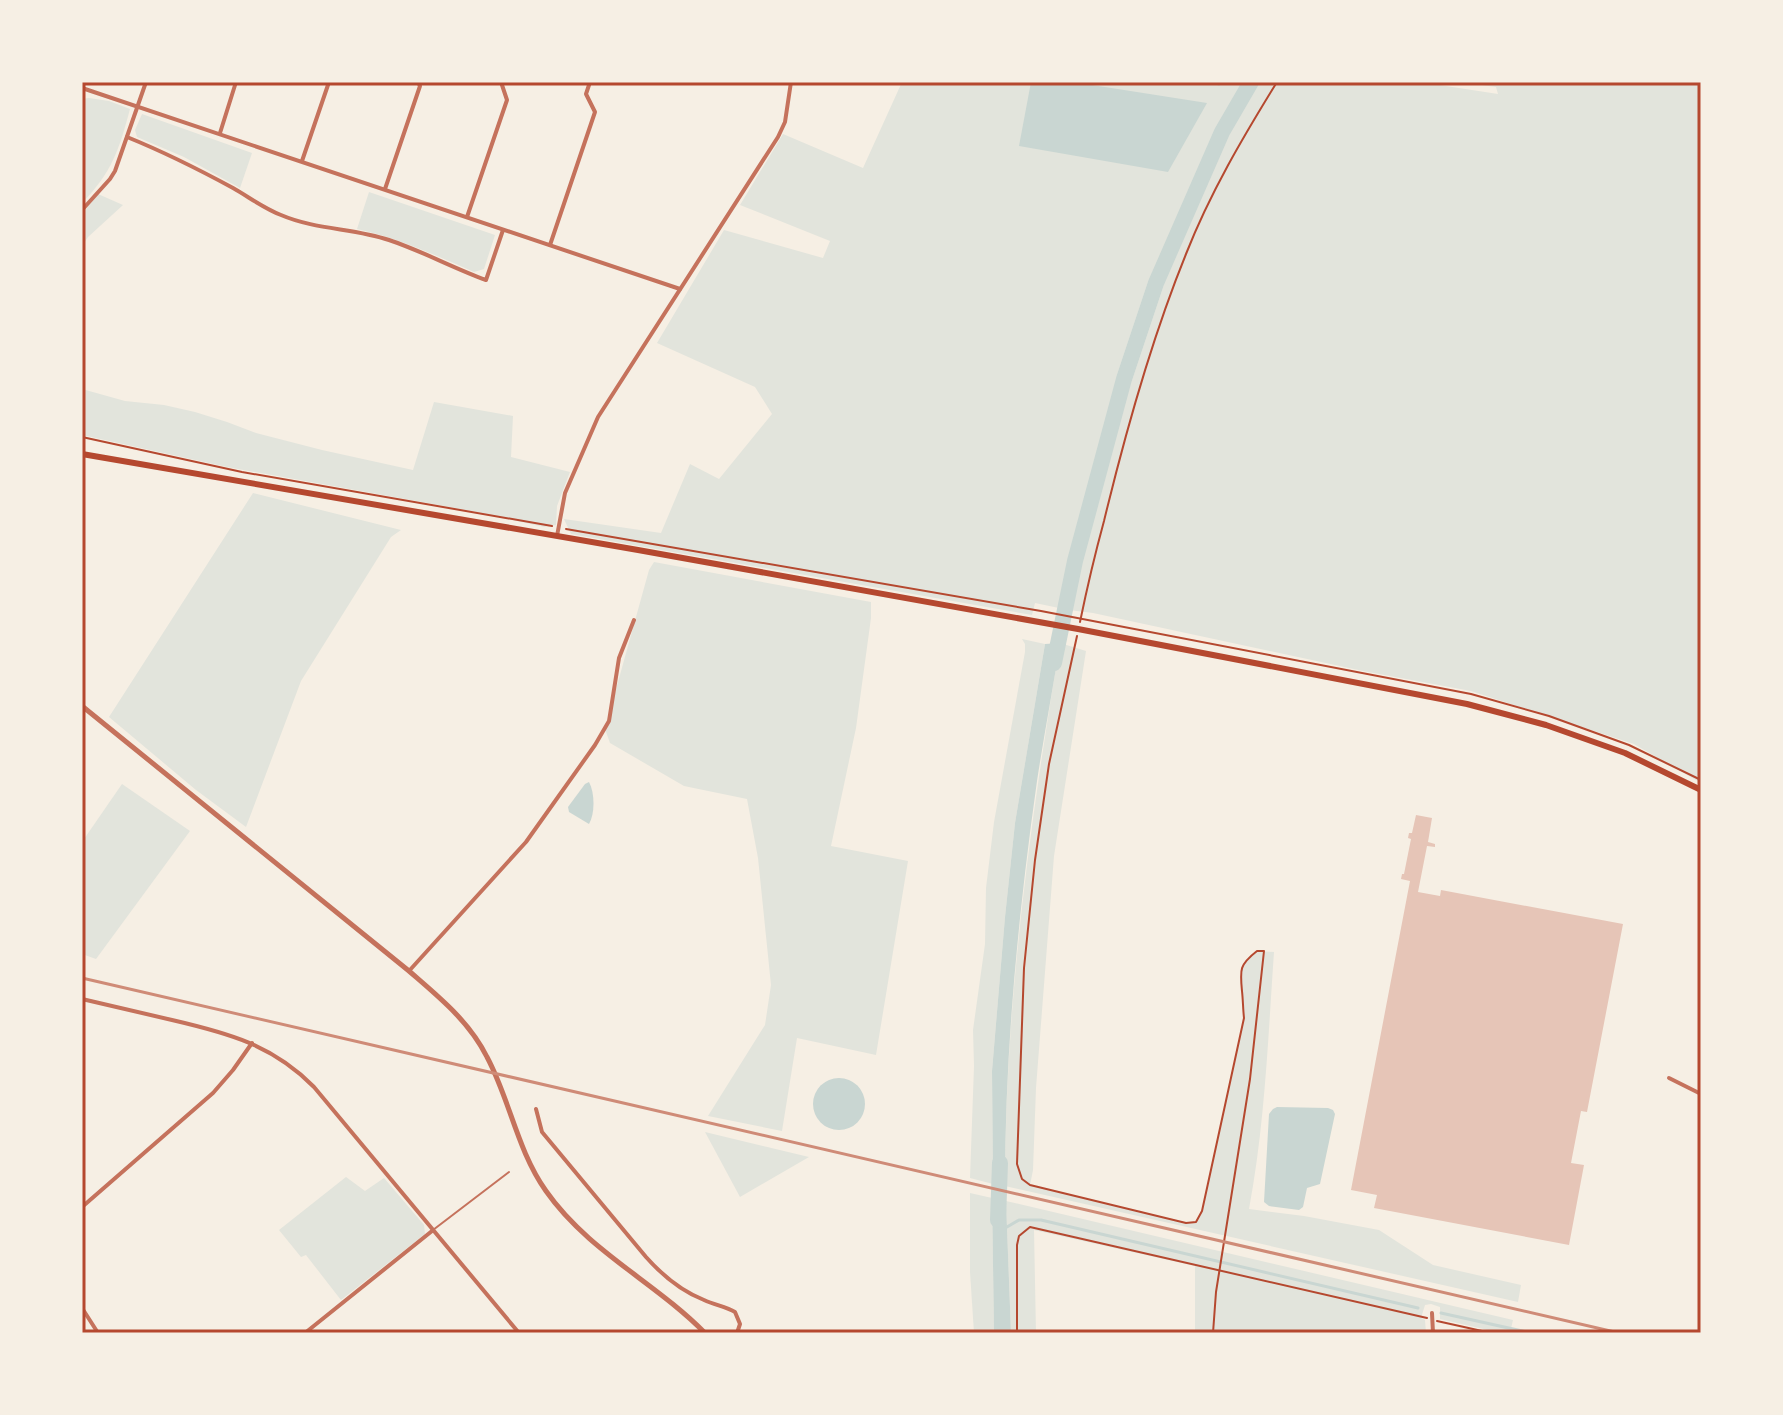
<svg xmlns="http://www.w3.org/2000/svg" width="1783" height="1415" viewBox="0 0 1783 1415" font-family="'PT Sans Narrow',sans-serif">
	<rect width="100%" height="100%" fill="#f6efe4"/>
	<!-- green -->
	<g fill="#e2e4dc">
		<polygon points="902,82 1247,82 1217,135 1195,181 1139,316 1109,408 1059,608 1035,603 1032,615 571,534 564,519 661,533 690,464 719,479 772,414 755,387 657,343 724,230 823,258 830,241 740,205 783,134 863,168"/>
		<path d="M1258,82H1420L1498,94L1496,87L1460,82H1701V783L1634,744L1471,691L1363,671L1093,613L1069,610C1092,513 1113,414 1147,320C1176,238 1215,158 1258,82Z"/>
		<path d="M89,98L109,101L130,109C119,150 112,172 82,203V99Z"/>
		<polygon points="142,114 252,153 240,188 184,157 137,137 135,130"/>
		<path d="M369,192L495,235L484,269L474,272C435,255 398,238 357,229Z"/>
		<polygon points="98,194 123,205 88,237 82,246 82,214"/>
		<polygon points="82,389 125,401 164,405 195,412 227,422 256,433 322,450 413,470 434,402 513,416 511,457 570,472 557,506 556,525 544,527 477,512 227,467 82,435"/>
		<polygon points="253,493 401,530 391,537 301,681 246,827 196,790 109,717"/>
		<polygon points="654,562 871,602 871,618 856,728 831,846 908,861 876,1055 797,1038 782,1131 708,1116 765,1025 771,985 758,858 747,799 684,786 610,743 605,729 649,570"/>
		<polygon points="1022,639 1045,644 1015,823 1005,917 992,1071 993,1184 970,1178 974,1066 973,1030 985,944 986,888 994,822 1025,652 1025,644"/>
		<path d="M1060,643L1086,651L1054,856L1036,1088L1033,1170L1030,1185L1185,1223L1196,1222L1202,1211L1244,1018C1243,1009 1243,1000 1242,991C1240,970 1239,965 1257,951L1274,952C1268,1038 1265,1124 1249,1209L1304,1216L1379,1230L1433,1265L1521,1285L1518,1302L1005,1186C1005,1004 1030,823 1060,643Z"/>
		<polygon points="122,784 190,831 96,959 82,954 82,842"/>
		<polygon points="705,1132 809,1157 740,1197"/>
		<polygon points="346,1177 365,1191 384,1178 424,1225 425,1234 341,1300 306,1255 301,1257 279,1230"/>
		<polygon points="970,1193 992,1198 994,1333 974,1333 970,1272"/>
		<polygon points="1006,1201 1513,1320 1510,1333 1501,1333 1440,1319 1440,1307 1431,1304 1425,1305 1421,1318 1425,1320 1426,1333 1195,1333 1195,1266 1034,1230 1036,1333 1011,1333"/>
	</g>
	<!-- water -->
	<g fill="#c9d6d2">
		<polygon points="1031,82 1073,82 1207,103 1168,172 1019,146"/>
		<path d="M1060,643C1053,689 1044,735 1037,781C1018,915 1005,1051 1005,1186L993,1184L992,1071L1005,917L1015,823L1045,644Z"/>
		<path d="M589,782C595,793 595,814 589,824L569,812L568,807L585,784Z"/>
		<circle cx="839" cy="1104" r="26"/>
		<polygon points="1277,1107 1328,1108 1333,1110 1335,1114 1320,1184 1307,1188 1303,1207 1299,1210 1269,1206 1264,1202 1269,1114 1273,1109"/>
		<polygon points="992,1198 1006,1201 1011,1333 994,1333"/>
	</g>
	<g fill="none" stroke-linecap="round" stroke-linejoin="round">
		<!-- stream -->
		<g stroke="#c9d6d2" stroke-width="3">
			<polyline points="1214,82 1219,84"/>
			<polyline points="1239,95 1242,97"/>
			<polyline points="1007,1227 1019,1220 1041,1220 1418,1308"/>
			<polyline points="1441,1313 1531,1333"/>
		</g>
		<!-- river -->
		<g stroke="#c9d6d2" stroke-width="16">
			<polyline points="1054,663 1075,561 1124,379 1156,283 1222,132 1251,82"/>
			<polyline points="998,1220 1000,1163"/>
		</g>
	</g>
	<!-- building -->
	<polygon fill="#e6c5b7" points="1416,815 1432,818 1428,842 1435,844 1435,847 1427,846 1418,892 1440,896 1441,890 1623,924 1587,1112 1581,1111 1571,1163 1584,1165 1569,1245 1374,1208 1377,1195 1351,1190 1410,881 1401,879 1402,874 1404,874 1411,839 1408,838 1409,833 1412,833"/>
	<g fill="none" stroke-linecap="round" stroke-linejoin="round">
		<!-- path -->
		<g stroke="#b5482f" stroke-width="2">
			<polyline points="82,437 242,472 552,526"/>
			<polyline points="566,529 1041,611 1471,694 1549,716 1629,745 1701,780"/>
			<path d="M1080,622C1087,588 1095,554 1104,521C1126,430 1151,340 1186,254C1210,193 1243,137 1277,82"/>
			<path d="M1077,636L1049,764L1035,860L1024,968L1017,1164L1022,1179L1030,1185L1186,1223L1196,1222L1202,1211L1244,1018C1243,1009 1243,1000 1242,991C1240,970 1239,965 1257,951H1264L1250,1079L1216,1292L1213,1333"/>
			<polyline points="1437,1321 1491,1333"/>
			<polyline points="1017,1333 1017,1245 1019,1236 1030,1227 1427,1318"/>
		</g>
		<!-- service -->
		<polyline stroke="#c5725c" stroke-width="2" points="433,1230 509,1172"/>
		<!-- minor -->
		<g stroke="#c5725c" stroke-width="4">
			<polyline points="82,88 680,289"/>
			<polyline points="220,133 236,82"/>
			<path d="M127,137C164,152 198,169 233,188C249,197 263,208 281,215C316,230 354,228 389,240C422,251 453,268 486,280L503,230"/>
			<polyline points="302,161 329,82"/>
			<polyline points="385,189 420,86 418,82"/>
			<polyline points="82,210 110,179 115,171 146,82"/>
			<polyline points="467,217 507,100 501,82"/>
			<polyline points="550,245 595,112 586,94 590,82"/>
			<polyline points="557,536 565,493 598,417 778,137 785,122 791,82"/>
			<polyline points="409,971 526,842 595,745 609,721 619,658 634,620"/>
			<path d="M82,999C112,1006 142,1013 172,1020C228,1033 273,1045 314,1087L519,1333"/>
			<polyline points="1669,1078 1701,1094"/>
			<path d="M536,1109L542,1132L646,1257C662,1275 681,1291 704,1300C715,1305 726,1307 735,1312L740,1324L737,1333"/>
			<polyline points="82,1207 213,1093 233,1070 252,1043"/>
			<polyline points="82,1308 98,1333"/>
			<polyline points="1432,1313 1433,1333"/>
			<polyline points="305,1333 432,1231"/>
		</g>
		<!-- tertiary -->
		<path stroke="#c5725c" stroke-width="5" d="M82,706L409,971C439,997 469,1021 487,1057C510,1100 517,1150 546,1191C588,1251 655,1282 705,1333"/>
		<!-- primary -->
		<polyline stroke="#b5482f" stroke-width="6" points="82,454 638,550 1078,629 1467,704 1546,725 1625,753 1701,790"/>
		<!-- rail -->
		<polyline stroke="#cf8b77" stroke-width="3" points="82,978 1619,1333"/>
	</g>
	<!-- border -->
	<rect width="1783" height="1415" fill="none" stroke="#f6efe4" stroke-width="168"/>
	<rect x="84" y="84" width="1615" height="1247" fill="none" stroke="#b5482f" stroke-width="3"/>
</svg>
